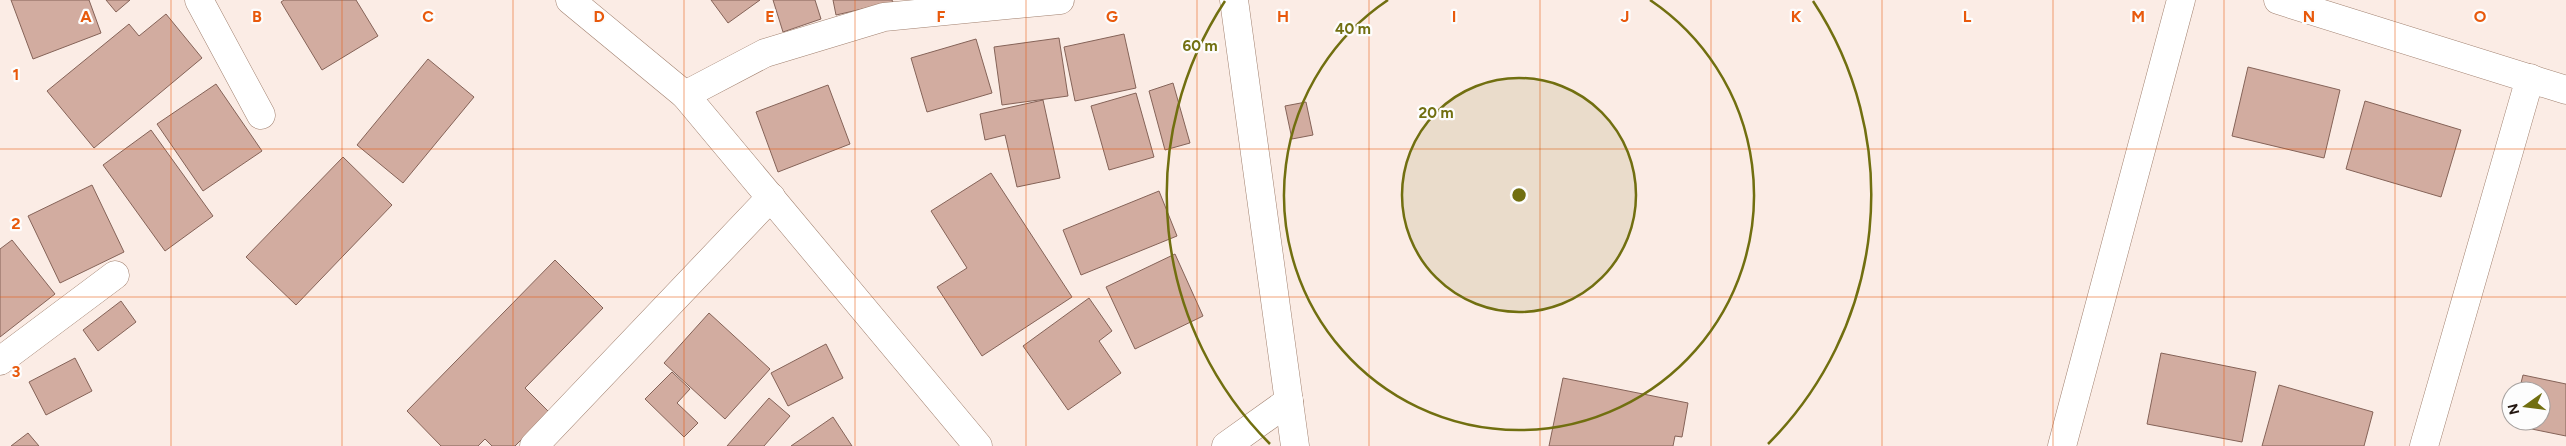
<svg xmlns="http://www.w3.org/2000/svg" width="2566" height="446" viewBox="0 0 2566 446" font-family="Figtree,sans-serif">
	<rect width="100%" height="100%" fill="#fbece5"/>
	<!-- building -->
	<g fill="#d2aca0" stroke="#856358">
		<polygon points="11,0 89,0 101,33 33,59"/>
		<polygon points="106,0 130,0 116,12"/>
		<polygon points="284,0 356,0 378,36 322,70 281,2"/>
		<polygon points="711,0 760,0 728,23"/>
		<polygon points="773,0 815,0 821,19 783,32"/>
		<polygon points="833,0 892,0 893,2 836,15"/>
		<polygon points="166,14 202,58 94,148 47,91 129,24 139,36"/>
		<polygon points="1124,34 1136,88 1075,101 1064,47"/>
		<polygon points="1059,38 1068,96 1002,105 994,47"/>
		<polygon points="976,39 992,93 927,112 911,58"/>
		<polygon points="428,59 474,97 403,183 357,145"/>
		<polygon points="2248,67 2340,90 2324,158 2232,136"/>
		<polygon points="1173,83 1190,143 1165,150 1149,91"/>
		<polygon points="216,84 262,151 203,191 157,124"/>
		<polygon points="828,85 850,144 778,172 756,112"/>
		<polygon points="1136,93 1154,157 1109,170 1091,106"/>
		<polygon points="1043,100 1060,178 1017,187 1005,135 985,140 980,114"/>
		<polygon points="2365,101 2461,130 2441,197 2346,169"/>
		<polygon points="1306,102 1313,135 1292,139 1285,106"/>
		<polygon points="151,130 213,216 165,251 103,165"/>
		<polygon points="343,157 392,205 296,305 246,257"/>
		<polygon points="991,173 1072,297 982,356 937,287 967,268 931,211"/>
		<polygon points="92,185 124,252 60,283 28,216"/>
		<polygon points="1159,191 1177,236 1081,275 1063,230"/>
		<polygon points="12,240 55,294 0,337 0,249"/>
		<polygon points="1175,254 1203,316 1135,349 1106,287"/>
		<polygon points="555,260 603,308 525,388 549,412 515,446 492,446 485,439 478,446 441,446 407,411"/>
		<polygon points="1089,298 1112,331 1099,341 1121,373 1068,410 1023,346"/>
		<polygon points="121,301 136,322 98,351 83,330"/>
		<polygon points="709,313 770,369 725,419 664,363"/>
		<polygon points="826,344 843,378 788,406 771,373"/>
		<polygon points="2161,353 2256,372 2242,442 2147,424"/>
		<polygon points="75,358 92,391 46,415 29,382"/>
		<polygon points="672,372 690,389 677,403 698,423 684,437 645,399"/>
		<polygon points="2523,375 2566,384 2566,436 2512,425 2513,421 2541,421 2541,391 2519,391"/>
		<polygon points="1563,378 1688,403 1682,437 1675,436 1673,446 1549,446"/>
		<polygon points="2279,385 2373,412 2364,446 2262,446"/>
		<polygon points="769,398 790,416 764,446 727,446"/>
		<polygon points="833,417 852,446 791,446"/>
		<polygon points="28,433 39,446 11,446"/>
	</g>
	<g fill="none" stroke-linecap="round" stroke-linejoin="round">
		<!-- minor casing -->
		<g stroke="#a1806f" stroke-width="29">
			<g id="minor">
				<polyline points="199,0 261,115"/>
				<polyline points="570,0 685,95 978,446"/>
				<polyline points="1234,0 1295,446"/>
				<polyline points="2278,0 2566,90"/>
				<polyline points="685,95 765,53 884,17 1060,0"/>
				<polyline points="0,361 115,275"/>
				<polyline points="534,446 771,197"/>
				<polyline points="1226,446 1289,401"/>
				<polyline points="2062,446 2181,0"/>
				<polyline points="2424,446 2530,78"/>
			</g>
		</g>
		<!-- minor -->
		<use href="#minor" stroke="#fff" stroke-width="28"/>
	</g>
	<!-- grid -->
	<path fill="none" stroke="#e8590c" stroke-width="1" stroke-opacity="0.55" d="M171,0V446M342,0V446M513,0V446M684,0V446M855,0V446M1026,0V446M1197,0V446M1369,0V446M1540,0V446M1711,0V446M1882,0V446M2053,0V446M2224,0V446M2395,0V446M0,149H2566M0,297H2566"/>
	<!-- distance rings -->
	<circle cx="1519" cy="195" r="117" fill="#716f10" fill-opacity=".12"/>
	<g fill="none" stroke="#716f10" stroke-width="2.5">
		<circle cx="1519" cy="195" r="117"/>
		<path d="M1650 0A235 235 0 1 1 1388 0"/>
		<path d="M1270 444A352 352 0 0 1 1225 1M1813 1A352 352 0 0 1 1768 444"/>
	</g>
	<g font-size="16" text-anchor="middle" font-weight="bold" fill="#e8590c" stroke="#fdfdfd" stroke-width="4.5" stroke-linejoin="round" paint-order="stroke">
		<text x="86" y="22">A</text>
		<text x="257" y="22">B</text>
		<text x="428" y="22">C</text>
		<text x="599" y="22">D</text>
		<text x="770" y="22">E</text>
		<text x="941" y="22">F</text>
		<text x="1112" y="22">G</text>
		<text x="1283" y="22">H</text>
		<text x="1454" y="22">I</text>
		<text x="1625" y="22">J</text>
		<text x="1796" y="22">K</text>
		<text x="1967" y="22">L</text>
		<text x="2138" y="22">M</text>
		<text x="2309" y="22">N</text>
		<text x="2480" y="22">O</text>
		<text x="16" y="80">1</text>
		<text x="16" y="229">2</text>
		<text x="16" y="377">3</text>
	</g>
	<circle cx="1519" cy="195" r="8" fill="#716f10" stroke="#fdfdfd" stroke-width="2.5"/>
	<g font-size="15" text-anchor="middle" font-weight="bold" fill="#716f10" stroke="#fdfdfd" stroke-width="4.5" stroke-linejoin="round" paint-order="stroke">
		<text x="1353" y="34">40 m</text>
		<text x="1200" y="51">60 m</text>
		<text x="1436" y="118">20 m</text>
	</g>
	<!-- north arrow -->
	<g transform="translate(2526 406) rotate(256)"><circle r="24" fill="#fdfdfd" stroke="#a6a19f"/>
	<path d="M0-4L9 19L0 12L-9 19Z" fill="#716f10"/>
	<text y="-8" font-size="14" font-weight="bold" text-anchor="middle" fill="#241711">N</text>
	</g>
</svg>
